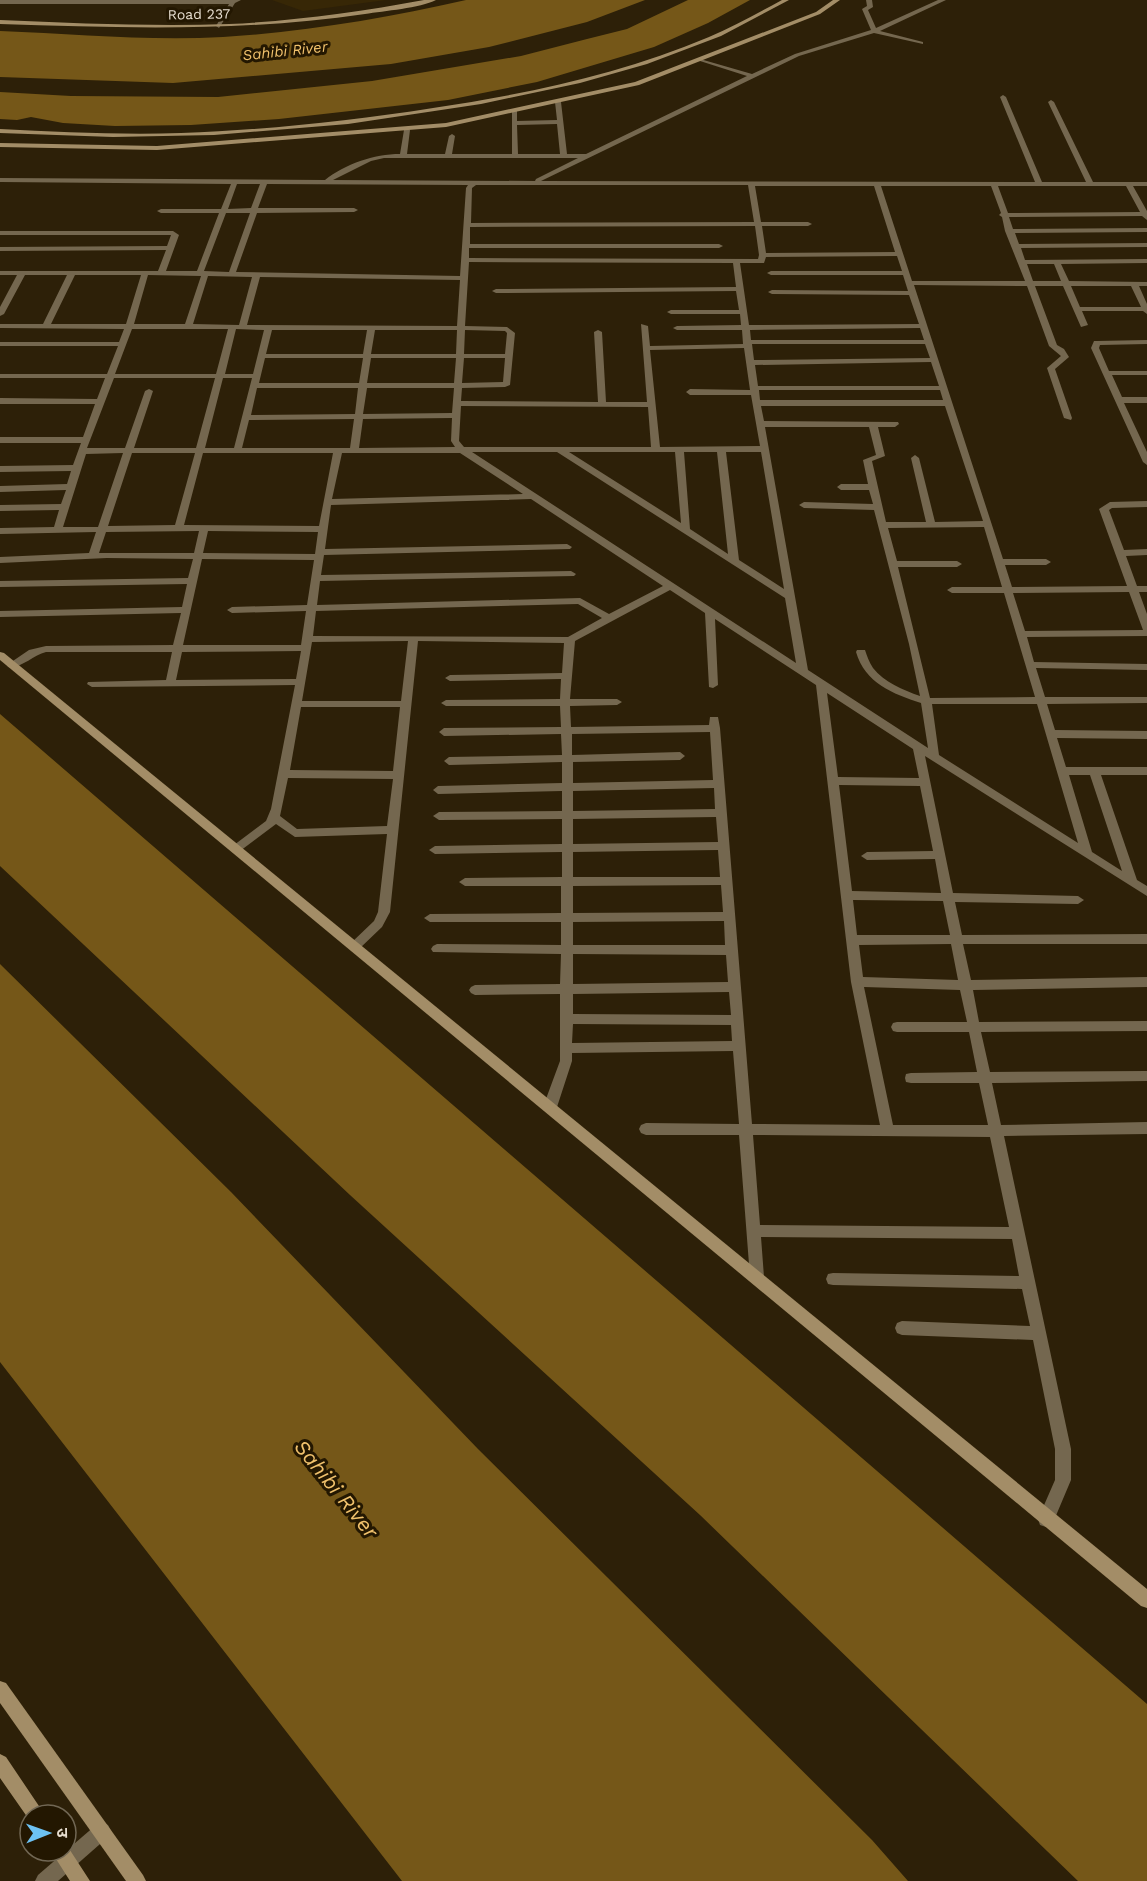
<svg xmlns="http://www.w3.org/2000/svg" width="1147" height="1881" viewBox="0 0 1147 1881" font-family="'Work Sans','Noto Sans Devanagari',sans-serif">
	<rect width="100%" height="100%" fill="#2d2008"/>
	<!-- built -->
	<polygon fill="#372706" points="272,0 386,0 303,11"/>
	<!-- water -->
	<g fill="#755718">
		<path d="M466,0H645L587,22L489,47L391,64L173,83L0,77V31C74,34 149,41 223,37C305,32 386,18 466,0Z"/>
		<polygon points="688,0 750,0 708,23 654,47 537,82 448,100 279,119 191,125 115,126 63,123 31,117 17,120 0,119 0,92 71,96 218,97 372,81 521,56 587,39 627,29"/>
		<polygon points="0,714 1147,1704 1147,1881 1078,1881 700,1515 350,1195 0,866"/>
		<polygon points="0,964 231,1192 478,1449 872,1840 908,1881 402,1881 0,1362"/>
	</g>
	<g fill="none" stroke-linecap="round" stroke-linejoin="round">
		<!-- street -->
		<g fill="#74674f" fill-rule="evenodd">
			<polygon points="0,0 241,0 235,3 219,28 216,26 229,4 0,4"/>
			<path d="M866,0H872L873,7L868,10L876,28L938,0H946L880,31L923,42V44L874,33L799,56L541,181L1035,182L1000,97L1003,95L1006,97L1042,182H1086L1048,102L1051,100L1054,102L1093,182H1147V186H1133L1147,211V220L1142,216L1009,217L1013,229L1147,228V232L1015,233L1019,244L1147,243V247L1021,248L1025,260L1147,259V263L1061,264L1069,281L1147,282V286H1139L1147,304V314L1143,311H1082L1088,325L1081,327L1063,286H1035L1057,345L1064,349L1069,357L1055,369L1072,418L1071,420L1064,418L1047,368L1061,356L1049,346L1027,286L914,285L1003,559H1046L1051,562L1046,565H1005L1012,587L1127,586L1099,509L1110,502L1147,501V507L1112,508L1109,510L1124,550L1147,549V555L1126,556L1137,586H1147V592H1139L1147,614V636L1027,637L1034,662L1147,664V670L1036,668L1045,697H1147V703L1047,704L1055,730L1147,731V739L1057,738L1066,767H1147V775H1101L1137,880L1147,886V896L925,756L953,893L1078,896L1084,900L1078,904L955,902L962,935L1147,934V944H963L971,980L1147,977V987L973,990L979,1022L1147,1021V1031L981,1032L990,1072L1147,1071V1081L992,1083L1001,1125L1147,1122V1134L1004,1136L1071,1449V1480L1052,1525L1046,1527L1040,1525L1038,1519L1055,1480V1449L1033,1340L902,1335L897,1333L895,1328L897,1323L902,1321L1030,1326L1022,1289L833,1285L828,1284L826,1279L828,1274L833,1273L1019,1276L1012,1239L761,1237L764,1277L762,1282L757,1283L752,1282L750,1277L739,1135H646L641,1133L639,1129L641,1125L646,1123L739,1124L733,1051L572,1053V1061L557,1107L555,1111L550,1112L545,1111L543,1107L560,1061V994L475,995L471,993L469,990L471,987L475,985L560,984L561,954L433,952L431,949L433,946L437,944L561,945V922H430L424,918L430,914L561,913V886H465L459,882L465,878L562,877V852L435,854L429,850L435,846L562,844V819L439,820L433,816L439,812L562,811V791L438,794L433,790L438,786L562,783V762L449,765L444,761L449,757L562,755L561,734L444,736L439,732L444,728L561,727L560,706H446L441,703L446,700L560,699L561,679L450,681L445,678L450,675L562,673L564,643L418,641L390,912L382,927L359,949H351L349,946L351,943L374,921L378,912L387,834L295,837L276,824L240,851H232L230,848L266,821L271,809L295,685L92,687L87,684L88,682L166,680L172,652H46C33,655 21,669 8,667L7,665L29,650L46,646L173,645L181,613L0,617V611L182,607L187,584L0,587V581L188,578L193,559L107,558L0,563V557L89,553L96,532L0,534V528L54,527L59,510L0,511V505L61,504L66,490L0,492V486L67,484L71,471L0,472V466L73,465L81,443H0V437H83L95,404H0V398L97,399L105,378H0V374H107L118,346H0V342H119L124,329L0,328V324H43L67,275H25L4,314L0,316V307L17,275H0V271H158L166,250L0,251V247L167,246L171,235H0V231H173L179,235L166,271H197L219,213H161L157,211L161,209H221L231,184L0,182V178L325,180C345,164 374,154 400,154L404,130L407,128L410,130L407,154H445L449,136L452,134L455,136L452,154H512V110L517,111V121L557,120L555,102L558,100L561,102L567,154H586L747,76L700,61V59L752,74L795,54L871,30L862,9L867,6ZM557,124L560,154H518L517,125ZM384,158H578L536,179L535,181L333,180L371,161ZM237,184H260L251,208L228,209ZM267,184L468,185L466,188L460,276L236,272L257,213L354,212L358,210L354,208H258ZM476,185H748L754,222L471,223L472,188ZM755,186H874L895,252L766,253L762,226H808L812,224L808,222H761ZM881,186H991L1001,213L999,215L1002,217L1005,231L1025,281H912ZM998,186H1126L1140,212L1008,213ZM226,213H250L229,272L204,271ZM755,226L759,255L758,259L469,258V248H719L723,246L719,244H470V227ZM897,256L902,271H771L767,273L771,275H903L908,291L772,290L768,292L772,294L909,295L919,324L749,325L740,263H764L766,257ZM469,262L733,263L736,287L496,289L492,291L496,293L736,291L739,310H671L667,312L671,314H740L741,325L677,326L673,328L677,330H742L743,344L650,346L648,326L641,324L647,402H606L602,332L598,330L594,332L598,402L461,401L462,388L505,387L510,385L515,333L507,327L465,326ZM1027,264H1054L1061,281H1033ZM75,275H141L126,324H51ZM148,275L201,276L185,324H134ZM208,276L252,277L239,325L193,324ZM260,277L460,280L457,326L247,325ZM1071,286H1131L1141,307H1080ZM920,328L924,340H751L750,330ZM132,329H228L216,374H115ZM236,329L264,330L253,374H225ZM272,330H367L363,354H266ZM375,330H457L456,354H371ZM465,330L505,331L507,333L505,354H464ZM752,344H925L930,358L754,360ZM744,348L750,390L690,389L686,392L690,395H751L760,446L660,447L650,350ZM265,358H363L359,383H259ZM371,358H456L454,383H367ZM464,358H505L503,382L462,383ZM931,362L939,386H758L755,365ZM114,378H215L196,448H134L153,391L149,389L145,391L125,448H87ZM223,378H252L234,448H205ZM257,388H358L355,414L251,415ZM367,388H454L452,413L363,414ZM759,390H940L943,400H760ZM461,406L648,407L651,447H464L459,441ZM761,406H945L983,521L935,522L919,458L915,455L911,458L926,522H886L872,461L885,456L878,427H895L899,424L898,422L764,421ZM452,418L451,441L455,447L359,448L363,419ZM354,419L350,448H242L249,420ZM765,427H869L876,455L863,460L868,484H841L837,487L841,490H869L873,504L804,502L799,505L804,508L874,510L909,644L920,696C903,690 884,682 873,668C869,662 867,656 865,650H857L856,652C865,683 893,694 921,703L928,748L808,670ZM472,452H557L785,598L796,663ZM569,452H675L681,523ZM684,452H717L728,554L690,529ZM726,452H761L784,589L739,560ZM123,453L98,527H63L86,454ZM132,453H195L175,525L108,526ZM203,453H333L319,526L184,525ZM342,453H460L523,494L332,499ZM531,499L663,586L609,614L580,598L317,605L320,581L574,576L576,574L571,571L321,575L324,555L570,549L572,547L567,544L325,549L331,505ZM984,527L1002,587H952L947,590L952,593H1004L1035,697L930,698L898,567H957L962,564L957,561H897L888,528ZM199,531L194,553H99L106,532ZM208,531L318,532L315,554L203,553ZM202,559L314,560L307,605L232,607L227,610L232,613L306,611L301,645H183ZM670,590L705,613L709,687L713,688L718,685L715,619L816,685L851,982L880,1125L752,1124L720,728L718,717H710L709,725L571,727L570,706L617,705L622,702L617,699H570L575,641ZM1129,592L1143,630L1025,631L1013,593ZM578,604L602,618L568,637L313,636L316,611ZM408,641L401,701H302L312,642ZM301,651L296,679L176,680L182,652ZM827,693L913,749L919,778L838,777ZM932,704H1037L1078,843L939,755ZM301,707H400L393,771L290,770ZM710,732L713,780L573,783V762L680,760L685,756L680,752L572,755V734ZM1069,775H1090L1122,871L1092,852ZM288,778L393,779L387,826L297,829L280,816ZM839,785L920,786L933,851L867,852L861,856L867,860L935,859L941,893L852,891ZM714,788L715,809L573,811V791ZM716,817L718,842L573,844V819ZM718,850L720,877H573V852ZM721,885L723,912L573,913V886ZM853,900L943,901L950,935H857ZM724,921L725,945H573V922ZM951,944L958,980L863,977L859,945ZM573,954L726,955L728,982L573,984ZM864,987L960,990L967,1022H897L893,1023L891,1027L893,1031L897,1032H969L977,1072L911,1073L906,1074L905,1078L906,1082L911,1083H979L988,1125H893ZM729,992L731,1015L573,1014V994ZM573,1024L731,1025L732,1041L572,1043ZM753,1135L990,1137L1009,1227L760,1225Z"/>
			<polygon points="1147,340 1147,344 1100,345 1099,348 1109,371 1147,371 1147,375 1112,375 1122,397 1147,397 1147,403 1124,403 1147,452 1147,465 1143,462 1091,348 1094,341 1097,341"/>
			<polygon points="102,1822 108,1825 111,1831 108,1837 58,1881 35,1881 38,1875 96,1825"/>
		</g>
		<!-- secondary -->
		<g fill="#a38d67" fill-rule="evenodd">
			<path d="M424,0H436C420,8 384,11 365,14C243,32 122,28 0,24V20C76,23 153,27 229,24C294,21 359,12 424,0Z"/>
			<path d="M782,0H789L721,36L647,64L580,83L481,104L348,124L214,135L113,137L0,133V129C60,132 121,135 181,133C266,130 350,121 433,108C527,94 621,74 709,37C734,26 758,13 782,0Z"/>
			<polygon points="833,0 840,0 820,14 639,85 446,127 157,150 0,147 0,143 157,146 446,123 635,82 816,12"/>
			<polygon points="0,652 4,653 1147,1589 1147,1608 1141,1606 0,660"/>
			<polygon points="0,1681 6,1683 143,1875 146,1881 126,1881 0,1703"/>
			<polygon points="0,1754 6,1757 45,1815 30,1815 30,1821 0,1778"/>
			<polygon points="66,1844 90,1881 70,1881 51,1851 66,1851"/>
		</g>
	</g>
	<g text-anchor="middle" stroke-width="6" stroke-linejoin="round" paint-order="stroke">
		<!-- far-street labels -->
		<g font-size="14" fill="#e7ded0" stroke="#231701">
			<text transform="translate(199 14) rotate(-1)" y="5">Road 237</text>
		</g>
		<!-- far-water labels -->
		<g font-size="15" font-style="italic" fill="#f0c16c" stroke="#231701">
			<text transform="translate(285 51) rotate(-6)" y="5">Sahibi River</text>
		</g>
		<!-- near-water labels -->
		<g font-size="21" font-style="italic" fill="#f0c16c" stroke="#231701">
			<text transform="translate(336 1489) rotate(51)" y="7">Sahibi River</text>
		</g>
	</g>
	<!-- north arrow -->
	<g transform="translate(48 1833) rotate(89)"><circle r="28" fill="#231701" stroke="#716754" stroke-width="1.5"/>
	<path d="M0-4.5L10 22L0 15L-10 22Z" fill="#6dc2f3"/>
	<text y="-9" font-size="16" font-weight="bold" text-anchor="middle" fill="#e7ded0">उ</text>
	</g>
</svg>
